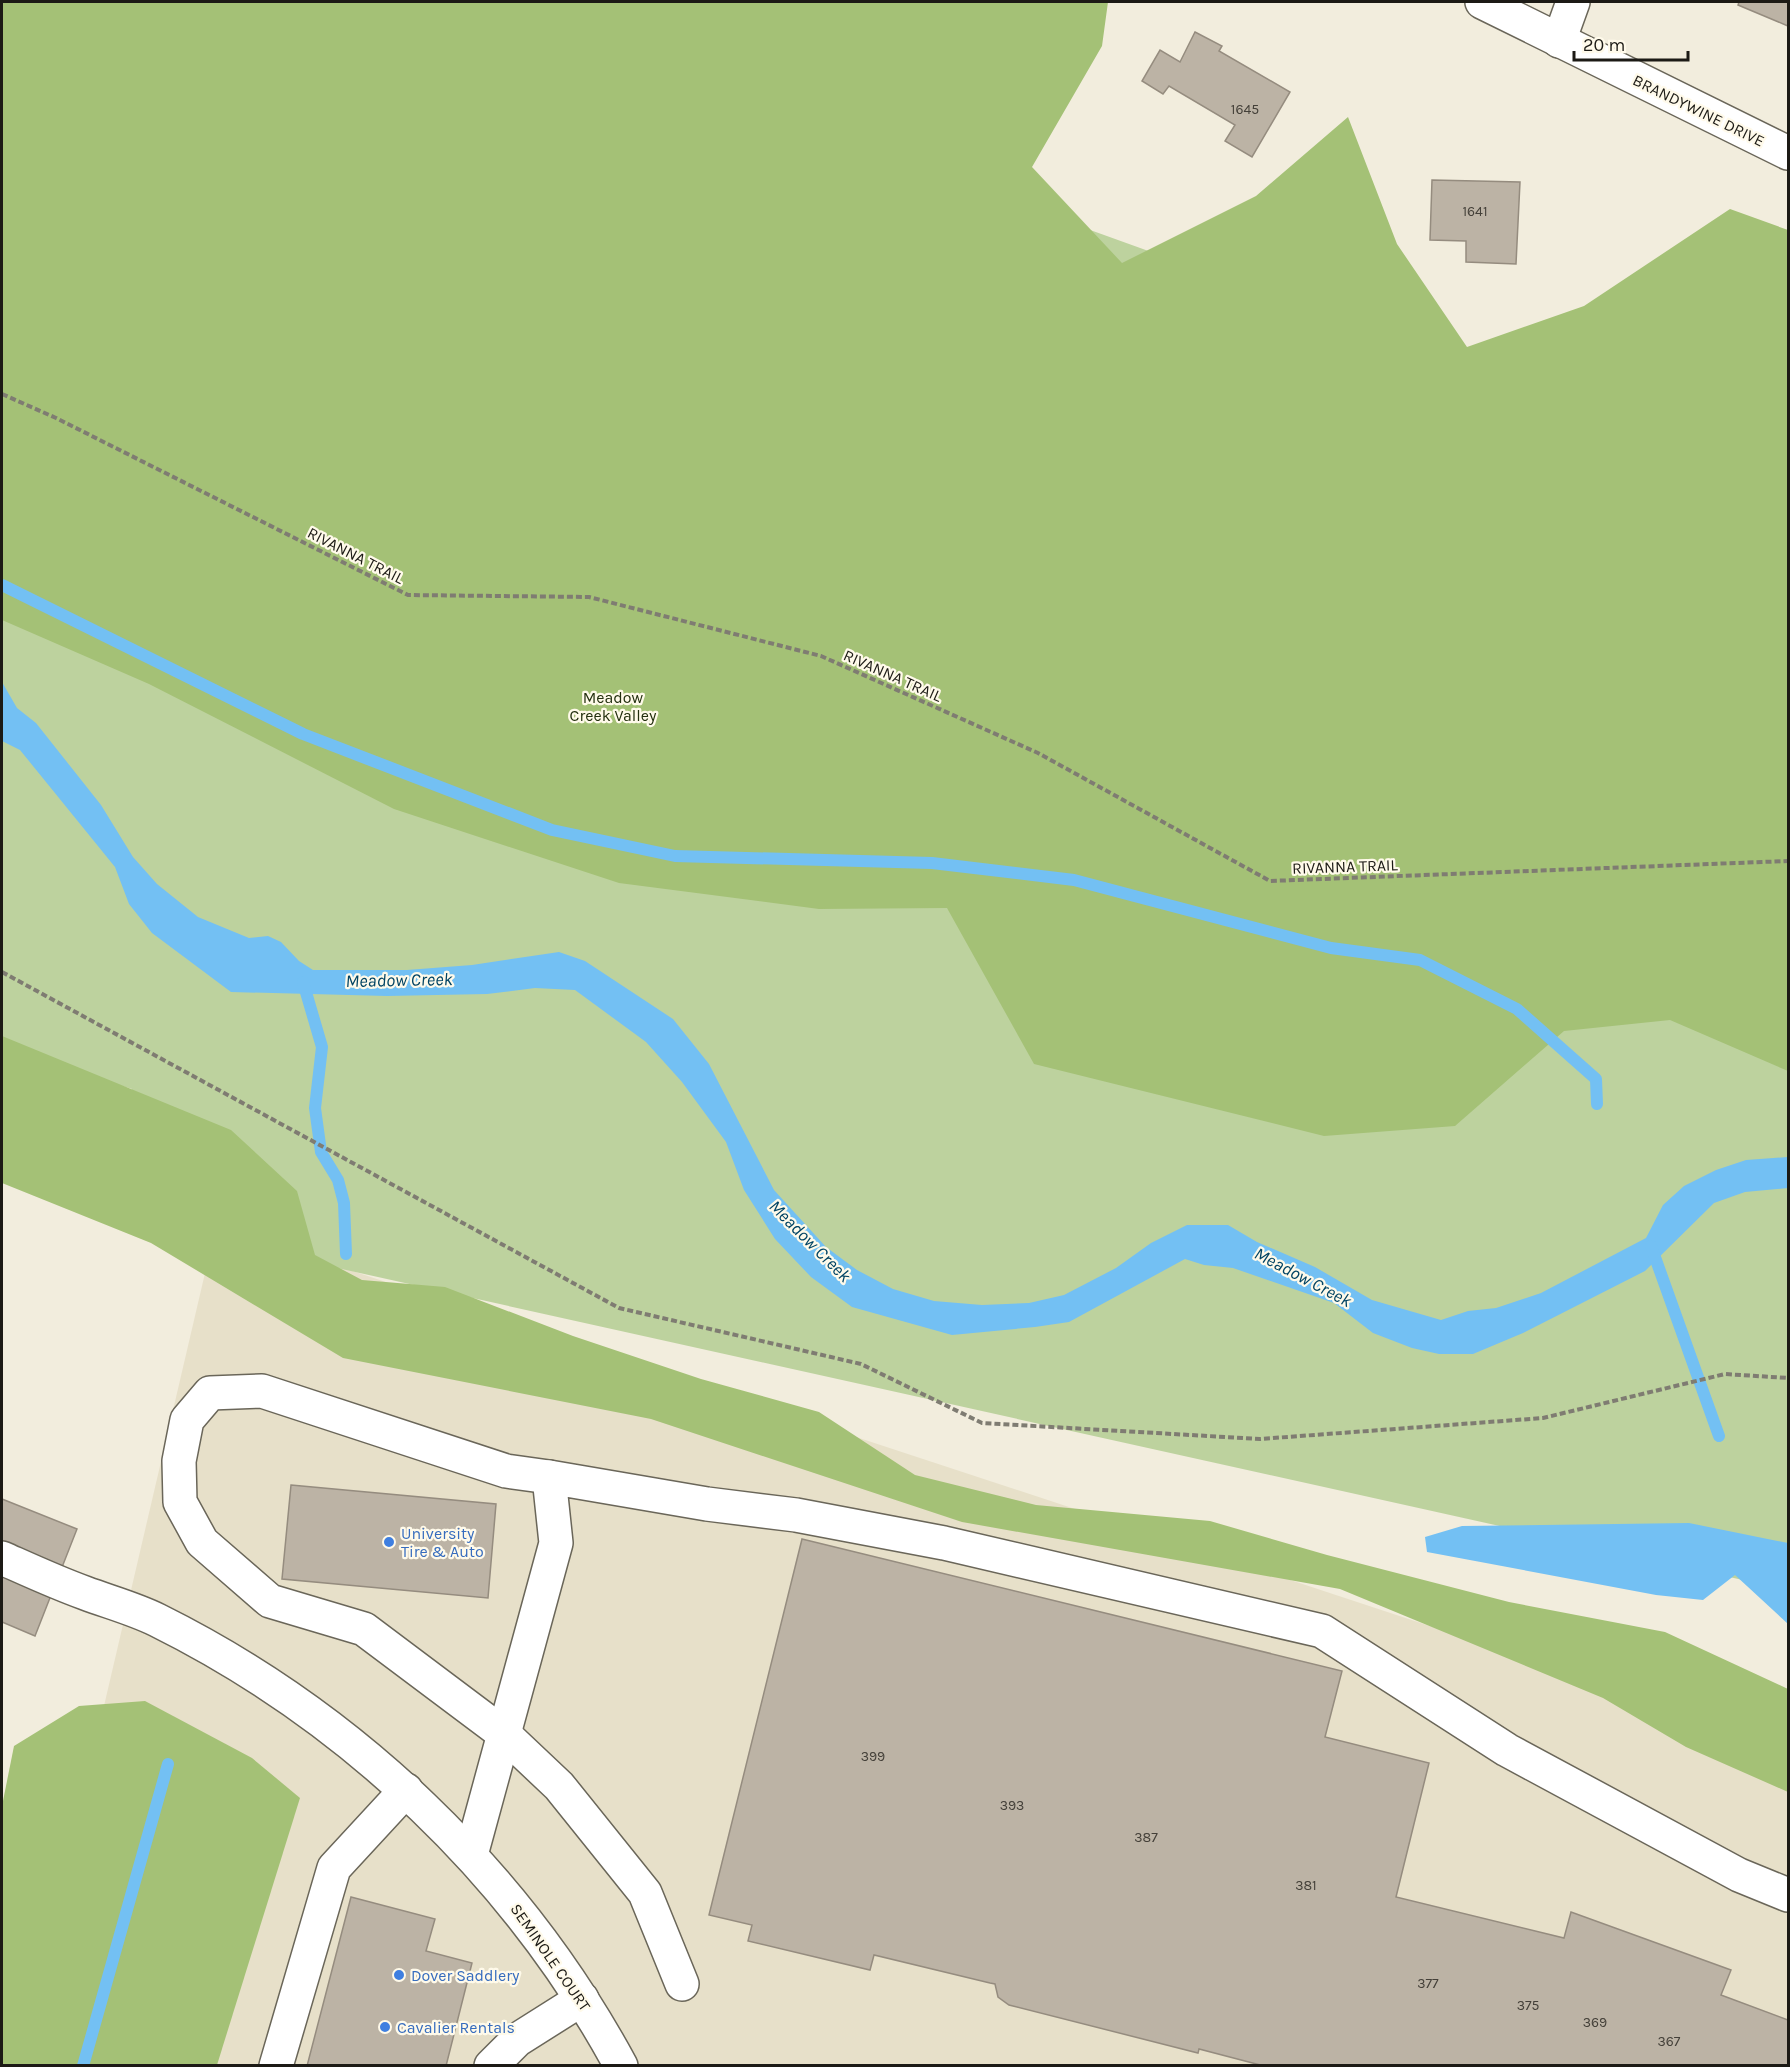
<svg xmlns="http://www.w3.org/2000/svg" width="1790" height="2067" viewBox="0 0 1790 2067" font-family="Karla,sans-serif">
	<rect width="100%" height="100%" fill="#f2eddd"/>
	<!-- built -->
	<polygon fill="#e7e0c9" points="216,1226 1788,1744 1788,2065 20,2066"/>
	<!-- green -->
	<polygon fill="#bdd29e" points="2,2 844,141 1788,482 1788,1590 121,1220 132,1089 2,1048"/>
	<!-- forest -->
	<g fill="#a4c176">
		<polygon points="2,2 1108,2 1102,46 1032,167 1122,263 1256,196 1348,117 1397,244 1467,347 1584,306 1730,209 1788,230 1788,1071 1670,1020 1564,1031 1455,1126 1324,1136 1034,1064 947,908 819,909 619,883 394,809 149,684 2,620"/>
		<polygon points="2,1036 231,1130 297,1191 315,1255 362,1280 445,1287 573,1336 701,1379 819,1412 915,1475 1036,1505 1210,1521 1327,1555 1509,1602 1665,1632 1788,1689 1788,1792 1686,1747 1603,1698 1340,1589 962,1522 651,1419 343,1358 151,1243 2,1183"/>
		<polygon points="145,1701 252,1758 300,1798 217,2065 2,2065 2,1806 14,1746 79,1706"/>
	</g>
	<!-- water -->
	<g fill="#73c0f3">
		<polygon points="2,682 17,708 36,723 101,805 133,857 157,884 198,917 249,938 268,936 281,942 299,961 313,970 407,970 472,965 559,952 585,961 673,1019 709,1064 774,1190 826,1247 857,1270 893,1289 934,1301 982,1305 1029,1303 1064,1295 1116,1268 1151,1243 1187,1225 1228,1225 1257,1242 1315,1267 1372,1300 1441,1320 1468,1311 1496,1308 1541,1293 1646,1238 1663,1205 1684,1186 1716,1170 1746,1160 1788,1157 1788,1188 1745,1192 1714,1203 1645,1271 1523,1333 1473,1354 1439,1354 1412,1348 1373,1333 1334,1303 1233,1268 1204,1265 1185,1259 1069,1322 1035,1327 952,1335 852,1307 811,1277 775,1239 744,1190 726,1142 682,1082 646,1042 575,990 535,988 487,994 387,996 231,992 152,933 129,904 115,867 20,750 2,741"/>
		<polygon points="1689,1523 1788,1543 1788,1624 1735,1575 1703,1600 1656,1595 1427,1552 1425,1537 1462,1526"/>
	</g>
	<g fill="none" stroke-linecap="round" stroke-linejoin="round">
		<!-- stream -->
		<g stroke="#73c0f3" stroke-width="12">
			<polyline points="2,585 303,734 552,830 675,856 932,863 1074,880 1331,948 1420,960 1517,1009 1596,1079 1597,1104"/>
			<polyline points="303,982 322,1047 315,1108 321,1152 338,1180 344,1203 346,1254"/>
			<polyline points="1651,1246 1719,1436"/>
			<polyline points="83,2066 168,1764"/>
		</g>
	</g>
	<!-- building -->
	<g fill="#bcb3a5" stroke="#958c7f" stroke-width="1.5">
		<polygon points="1739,2 1788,2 1788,26 1738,5"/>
		<polygon points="1195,32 1222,46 1219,51 1290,92 1252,157 1225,141 1235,125 1169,86 1163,94 1142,81 1160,50 1180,62"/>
		<polygon points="1432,180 1520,182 1516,264 1466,262 1466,241 1430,240"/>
		<polygon points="291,1485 496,1504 488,1598 282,1579"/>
		<polygon points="2,1499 77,1529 35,1636 2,1622"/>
		<polygon points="802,1539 1342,1671 1325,1737 1429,1763 1396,1897 1564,1938 1571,1912 1731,1970 1721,1995 1788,2020 1788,2066 1264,2066 1199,2049 1198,2053 1009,2005 998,1997 995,1984 990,1983 874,1955 870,1970 748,1941 752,1925 709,1915"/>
		<polygon points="351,1897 435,1919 426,1951 472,1963 446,2066 307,2066"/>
	</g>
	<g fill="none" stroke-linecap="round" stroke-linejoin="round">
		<!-- minor casing -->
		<g stroke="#6a6659" stroke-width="36">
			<g id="minor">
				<polyline points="1482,2 1788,153"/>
				<polyline points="1559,41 1573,2"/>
				<polyline points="549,1477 506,1471 262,1391 210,1393 187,1420 179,1461 180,1502 202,1542 270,1601 364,1629 504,1734 559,1786 645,1893 682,1984"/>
				<path d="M2,1558C29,1570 57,1583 85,1593C109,1602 135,1609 157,1620C352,1717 517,1874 621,2066"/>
				<polyline points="471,1855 556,1543 549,1477 707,1504 796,1515 944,1543 1322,1631 1507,1750 1739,1875 1788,1895"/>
				<polyline points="276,2066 334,1868 406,1790"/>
				<polyline points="491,2066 517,2040 582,1999"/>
			</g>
		</g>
		<!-- path -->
		<g stroke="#7f7c72" stroke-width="4" stroke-dasharray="6 3" stroke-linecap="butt">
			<polyline points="2,394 56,418 408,595 589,597 821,656 1038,753 1270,881 1788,861"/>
			<polyline points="2,972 619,1308 861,1364 982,1423 1260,1439 1543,1418 1725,1374 1788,1378"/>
		</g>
		<!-- minor -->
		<use href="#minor" stroke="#fff" stroke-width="33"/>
	</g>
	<!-- markers -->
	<g fill="#3f7fe0" stroke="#fffaea" stroke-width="2">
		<circle cx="389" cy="1542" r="6"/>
		<circle cx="399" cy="1975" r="6"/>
		<circle cx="385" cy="2027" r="6"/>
	</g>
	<g text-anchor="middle" stroke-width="4.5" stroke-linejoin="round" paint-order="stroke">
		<!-- number labels -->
		<g font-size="14" fill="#444039">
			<text x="1245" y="114">1645</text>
			<text x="1475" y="216">1641</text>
			<text x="873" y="1761">399</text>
			<text x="1012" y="1810">393</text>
			<text x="1146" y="1842">387</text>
			<text x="1306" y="1890">381</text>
			<text x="1428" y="1988">377</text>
			<text x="1528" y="2010">375</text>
			<text x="1595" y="2027">369</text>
			<text x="1669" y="2046">367</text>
		</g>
		<!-- street labels -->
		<g font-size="16" fill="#1c1a15" stroke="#fffaea">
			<text transform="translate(1699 110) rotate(26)" y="6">BRANDYWINE DRIVE</text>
			<text transform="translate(356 555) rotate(27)" y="6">RIVANNA TRAIL</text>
			<text transform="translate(893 675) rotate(24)" y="6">RIVANNA TRAIL</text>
			<text transform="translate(1345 866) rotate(-2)" y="6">RIVANNA TRAIL</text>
			<text transform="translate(551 1957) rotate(55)" y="6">SEMINOLE COURT</text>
		</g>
		<!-- park labels -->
		<g font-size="16" fill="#232f0f" stroke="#fffaea">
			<text x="613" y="703">Meadow<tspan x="613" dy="18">Creek Valley</tspan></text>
		</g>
		<!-- shop labels -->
		<g font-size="16" fill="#366cbe" stroke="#fffaea" text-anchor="start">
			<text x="401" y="1539">University<tspan x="401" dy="18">Tire &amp; Auto</tspan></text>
			<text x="411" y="1981">Dover Saddlery</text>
			<text x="397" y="2033">Cavalier Rentals</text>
		</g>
		<!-- water labels -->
		<g font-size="18" font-style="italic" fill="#014363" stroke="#fffaea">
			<text transform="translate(399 980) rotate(-1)" y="6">Meadow Creek</text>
			<text transform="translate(810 1241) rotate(45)" y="6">Meadow Creek</text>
			<text transform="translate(1303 1277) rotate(28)" y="6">Meadow Creek</text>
		</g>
	</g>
	<!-- border -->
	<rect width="1790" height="2067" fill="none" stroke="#1c1a15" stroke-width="6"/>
	<!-- scale -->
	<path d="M1574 51v9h114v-9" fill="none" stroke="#1c1a15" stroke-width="3"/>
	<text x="1583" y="51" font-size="18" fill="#1c1a15" stroke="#fffaea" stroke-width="4.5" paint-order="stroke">20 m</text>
</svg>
